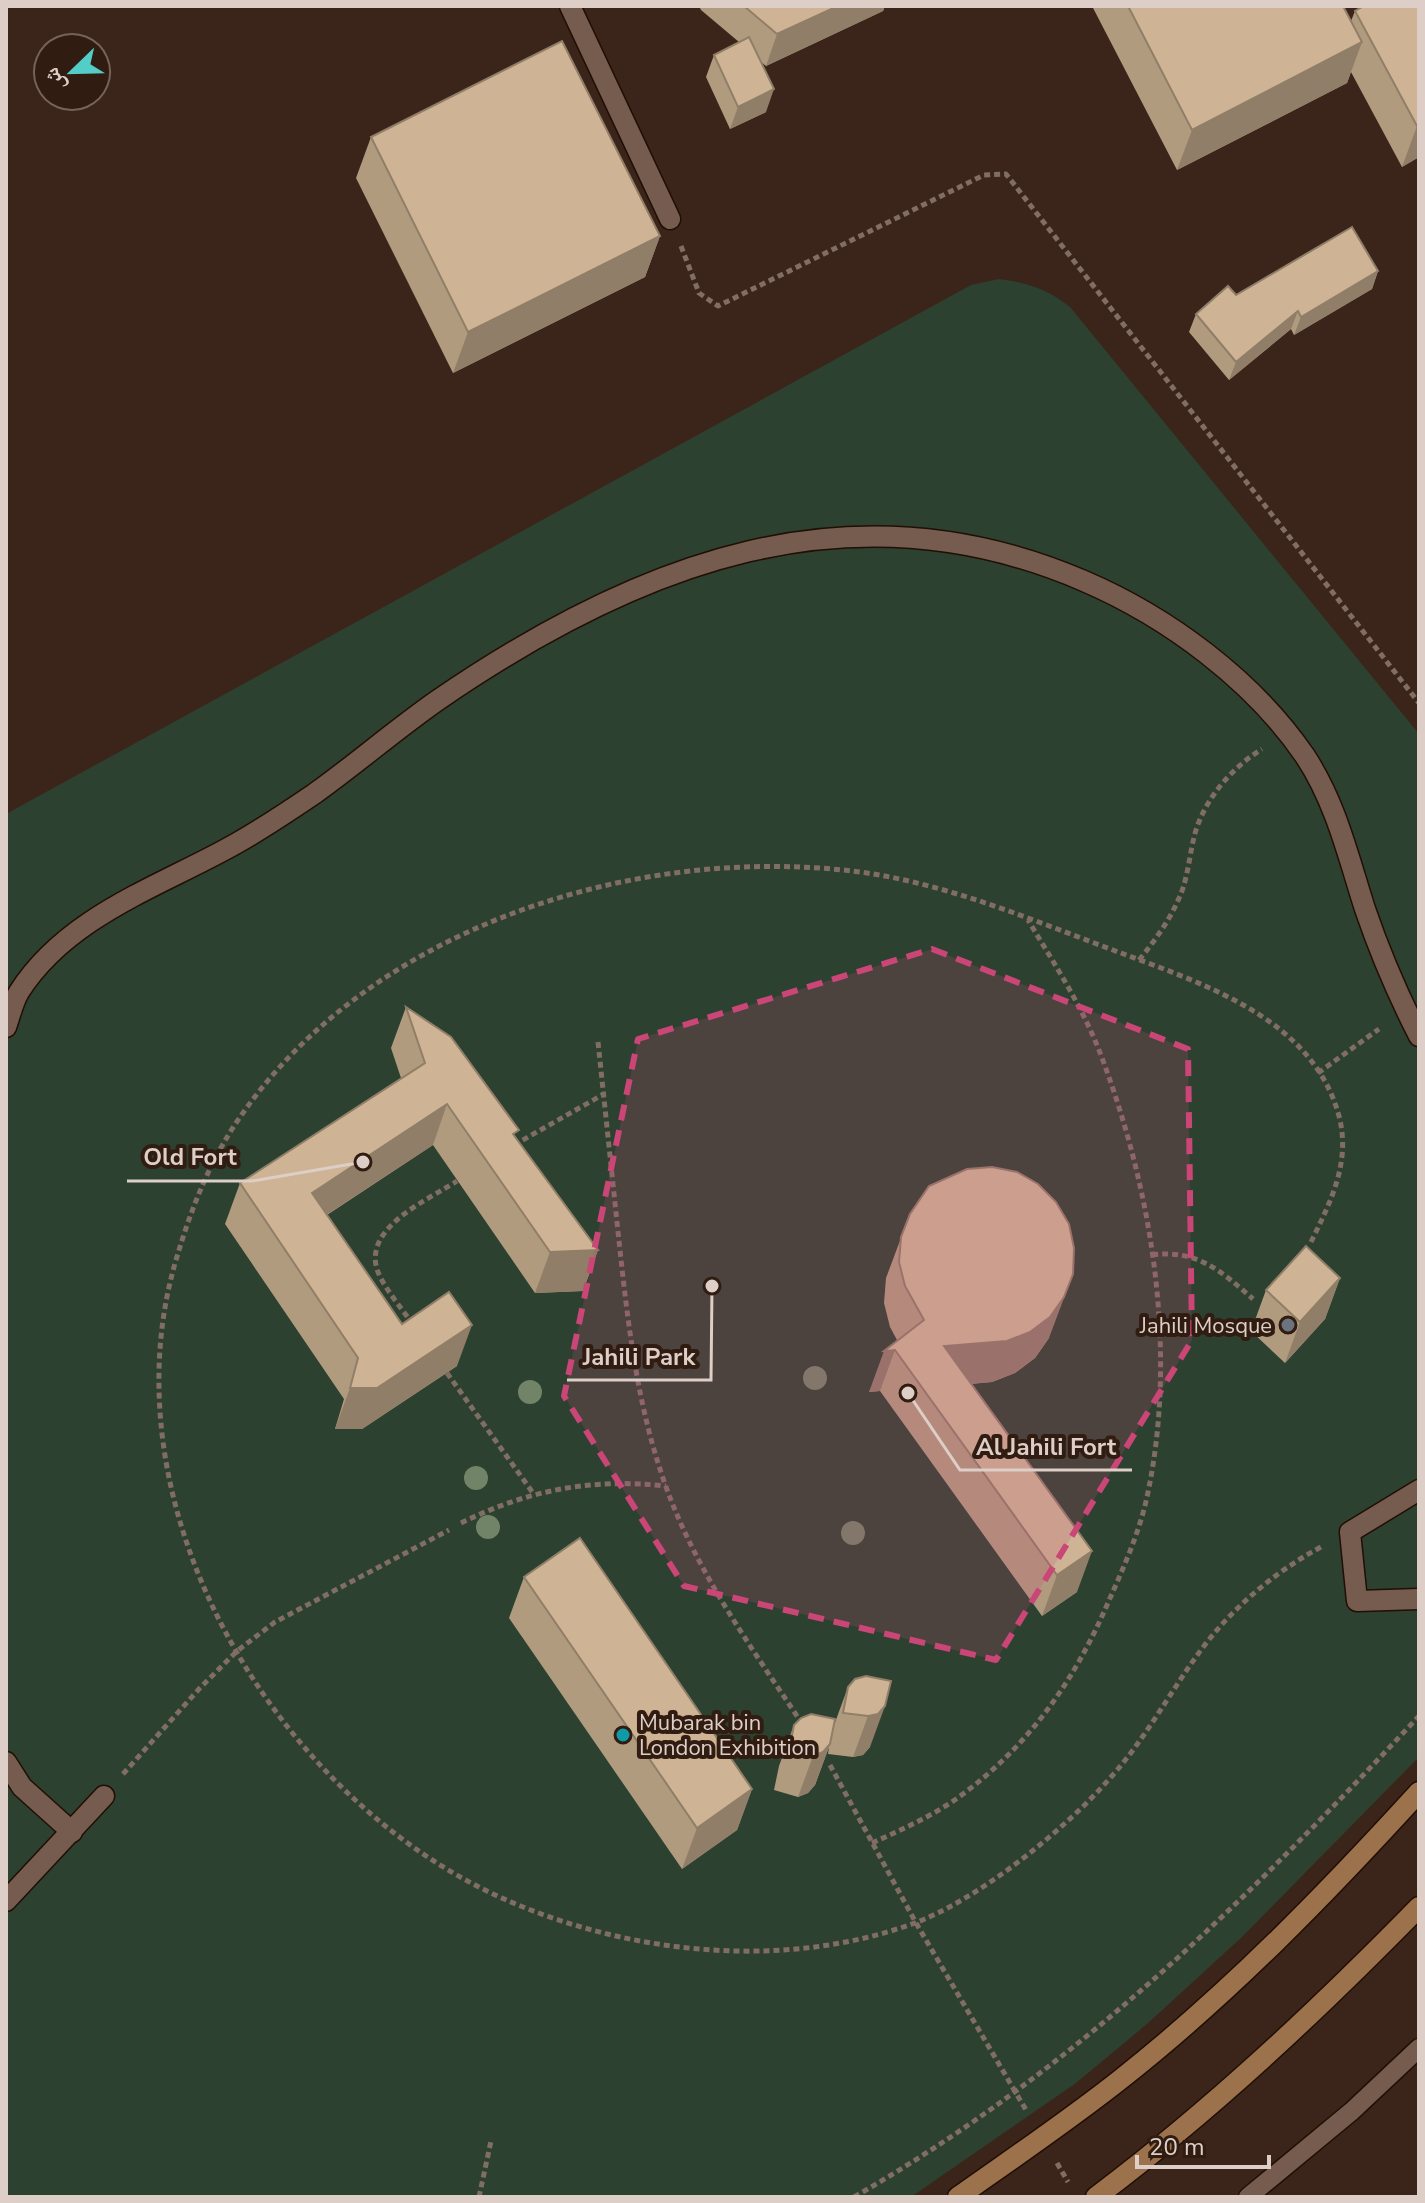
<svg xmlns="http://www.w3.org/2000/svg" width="1425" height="2203" viewBox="0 0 1425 2203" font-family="'Nunito Sans','Noto Naskh Arabic',sans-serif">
	<rect width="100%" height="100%" fill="#3b251a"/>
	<!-- green -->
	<path fill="#2d4130" d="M999,279C1028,283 1047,289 1070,307L1419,734V1757L1242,1937L1147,2024L1076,2083L911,2197H6V814L971,285Z"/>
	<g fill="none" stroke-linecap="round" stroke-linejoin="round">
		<!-- service casing -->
		<g stroke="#210e04" stroke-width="21">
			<polyline id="service" points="1248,2197 1352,2111 1419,2048"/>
		</g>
		<!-- pedestrian casing -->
		<g stroke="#210e04" stroke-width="23">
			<g id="pedestrian">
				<path d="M6,1027C10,1016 13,1002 19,992C66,918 155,888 228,848C258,832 286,813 314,794C356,764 395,730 438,700C636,564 850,480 1084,581C1168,617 1253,680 1305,756C1336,803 1348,856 1365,909C1380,953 1398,995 1419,1036"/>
				<polyline points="1419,1490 1350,1532 1357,1601 1419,1599"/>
				<polyline points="6,1762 22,1787 72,1832"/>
				<polyline points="6,1901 104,1796"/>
			</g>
		</g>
		<!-- minor casing -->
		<g stroke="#210e04" stroke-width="23">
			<polyline id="minor" points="570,6 670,219"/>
		</g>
		<!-- secondary casing -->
		<g stroke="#210e04" stroke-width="23">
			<g id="secondary">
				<path d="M958,2197C1013,2158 1068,2121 1121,2079C1230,1993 1326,1894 1419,1792"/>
				<path d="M1096,2197C1213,2109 1317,2011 1419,1907"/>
			</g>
		</g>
		<!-- path -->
		<g stroke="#806d64" stroke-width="5" stroke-dasharray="6 4" stroke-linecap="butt">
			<polyline points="681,246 699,293 718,306 984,175 1006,174 1419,703"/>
			<path d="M1139,960C1157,938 1172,917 1182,891C1189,871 1190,850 1196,830C1207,796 1233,767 1262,749"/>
			<path d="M598,1042C605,1108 612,1175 619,1241C628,1324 637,1405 665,1484C696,1572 752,1648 803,1725"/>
			<polyline points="1318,1073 1379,1029"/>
			<polyline points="514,1145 604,1094"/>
			<path d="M1311,1242C1331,1201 1351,1162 1339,1116C1313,1019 1204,984 1121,953C1034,921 945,882 852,871C629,845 365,930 236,1123C208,1165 190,1212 176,1260C104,1503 269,1787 491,1893C618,1953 778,1972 912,1924C977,1901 1066,1829 1111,1777C1148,1736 1173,1686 1207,1642C1238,1603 1278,1570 1321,1547"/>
			<path d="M1152,1255C1197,1249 1221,1271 1253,1299"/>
			<path d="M413,1325C402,1308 386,1291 378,1272C361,1228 428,1200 457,1181"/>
			<polyline points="447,1373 533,1493"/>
			<path d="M461,1523C528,1490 591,1478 666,1486"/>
			<polyline points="830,1765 916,1923 1026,2110"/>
			<polyline points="123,1774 199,1689 237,1651 275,1622 449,1530"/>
			<path d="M872,1843C903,1829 935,1815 963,1794C1030,1744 1074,1681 1107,1605C1122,1571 1139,1534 1147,1497C1178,1354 1153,1194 1102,1058C1084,1009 1055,965 1028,920"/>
			<polyline points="1057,2163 1068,2182"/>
			<polyline points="479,2197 491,2141"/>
			<path d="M854,2197C1077,2069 1245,1902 1419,1716"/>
		</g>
		<!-- service -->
		<use href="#service" stroke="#755c4f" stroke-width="18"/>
		<!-- pedestrian -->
		<use href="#pedestrian" stroke="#755c4f" stroke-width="20"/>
		<!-- minor -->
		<use href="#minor" stroke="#755c4f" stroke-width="20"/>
		<!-- secondary -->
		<use href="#secondary" stroke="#9b724c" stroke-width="20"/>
	</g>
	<!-- trees -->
	<g fill="#718467">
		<circle cx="815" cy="1378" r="12"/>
		<circle cx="530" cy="1392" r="12"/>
		<circle cx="476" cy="1478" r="12"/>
		<circle cx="488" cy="1527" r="12"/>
		<circle cx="853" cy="1533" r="12"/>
	</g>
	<!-- wall -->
	<g fill="#b19b7f">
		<polygon points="699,6 885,6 883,11 766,66 760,61 766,112 730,129 706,77 714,55 739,42 701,10"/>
		<polygon points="1092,6 1343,6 1351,21 1355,11 1419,6 1419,157 1402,167 1351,72 1347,83 1177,170"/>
		<polygon points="371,137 660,236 645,277 453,373 356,178"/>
		<polygon points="1378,271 1372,289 1294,335 1291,329 1229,380 1189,332 1196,314 1236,295"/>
		<polygon points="406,1007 516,1138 598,1250 583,1291 535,1293 433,1145 327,1215 402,1324 457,1366 362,1429 335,1429 344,1399 225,1224 240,1183 401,1078 391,1048"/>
		<polygon points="910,1214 1049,1338 1035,1358 1015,1373 992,1382 971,1384 1077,1592 1042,1616 880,1391 869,1392 897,1340 890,1327 884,1303 886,1278"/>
		<polygon points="1340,1278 1325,1319 1285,1363 1251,1331 1266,1290"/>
		<polygon points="524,1577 752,1789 737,1830 682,1869 509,1618"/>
		<polygon points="866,1676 870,1747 863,1755 853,1757 828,1754 829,1747 815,1785 808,1793 798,1797 774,1790 779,1766 794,1725 833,1728 848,1687"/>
	</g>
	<!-- shaded-wall -->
	<g fill="#907e68">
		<polygon points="838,6 885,6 883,11 766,66 777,34"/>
		<polygon points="1362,42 1347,83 1177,170 1192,130"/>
		<polygon points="774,89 766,112 730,129 738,107"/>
		<polygon points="1419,124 1419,157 1402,167 1417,126"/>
		<polygon points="660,236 645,277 453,373 468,332"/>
		<polygon points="1378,271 1372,289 1294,335 1301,317"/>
		<polygon points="1298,311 1291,329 1229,380 1236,362"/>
		<polygon points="447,1104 433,1145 297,1234 312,1193"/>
		<polygon points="598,1250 583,1291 535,1293 550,1252"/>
		<polygon points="1073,1274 1049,1338 1035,1358 1015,1373 992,1382 929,1387 944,1346"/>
		<polygon points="1340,1278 1325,1319 1285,1363 1300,1322"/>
		<polygon points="472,1325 457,1366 362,1429 335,1429 350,1388"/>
		<polygon points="895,1350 880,1391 869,1392 884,1351"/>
		<polygon points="1092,1551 1077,1592 1042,1616 1057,1575"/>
		<polygon points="885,1706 870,1747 863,1755 853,1757 868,1716"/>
		<polygon points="830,1744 815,1785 808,1793 798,1797 813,1756"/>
		<polygon points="752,1789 737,1830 682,1869 697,1828"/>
	</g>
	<!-- building -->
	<g fill="#ceb494" stroke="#907e68" stroke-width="2">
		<polygon points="744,6 838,6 777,34"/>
		<polygon points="1128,6 1343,6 1362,42 1192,130"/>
		<polygon points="1364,6 1419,6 1419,124 1417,126 1355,11"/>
		<polygon points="749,37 774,89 738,107 714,55"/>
		<polygon points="562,41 660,236 468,332 371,137"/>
		<polygon points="1352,227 1378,271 1301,317 1298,311 1236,362 1196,314 1228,286 1236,295"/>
		<polygon points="406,1007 451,1037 519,1130 513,1134 598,1250 550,1252 447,1104 312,1193 402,1324 449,1292 472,1325 377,1388 350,1388 358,1358 240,1183 425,1063"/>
		<polygon points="992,1167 1017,1172 1038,1184 1056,1202 1069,1224 1074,1248 1073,1274 1064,1297 1050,1317 1030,1332 1007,1341 944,1346 1092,1551 1057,1575 895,1350 884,1351 924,1320 905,1286 899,1262 901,1237 910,1214 929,1186 967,1169"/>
		<polygon points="1306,1246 1340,1278 1300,1322 1266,1290"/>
		<polygon points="580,1538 752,1789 697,1828 524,1577"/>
		<polygon points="866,1676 891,1681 885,1706 878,1714 868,1716 843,1713 848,1687 855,1679"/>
		<polygon points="811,1714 835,1719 830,1744 823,1752 813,1756 789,1750 794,1725 801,1718"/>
	</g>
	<!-- marked area -->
	<path fill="#c94676" fill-opacity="0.2" stroke="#c94676" stroke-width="6" stroke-dasharray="16 10" stroke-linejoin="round" d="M932,949L1188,1049L1192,1340L996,1660L684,1586L564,1396L638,1039Z"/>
	<!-- markers -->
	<circle fill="#6b7280" stroke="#301c10" stroke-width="3" cx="1288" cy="1325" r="8"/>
	<circle fill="#0f9aa8" stroke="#301c10" stroke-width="3" cx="623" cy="1735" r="8"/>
	<g text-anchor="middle" stroke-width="8" stroke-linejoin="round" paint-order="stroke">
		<!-- poi labels -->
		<g font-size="22" fill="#ddcec7" stroke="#301c10" text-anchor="end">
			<text x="1272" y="1333">Jahili Mosque</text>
			<text x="639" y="1730" text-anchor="start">Mubarak bin<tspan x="639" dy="25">London Exhibition</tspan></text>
		</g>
	</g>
	<!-- callouts -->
	<path fill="none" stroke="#ddcec7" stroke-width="3" d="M363 1162L252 1181H127M712 1286L711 1380H567M908 1393L960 1470H1132"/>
	<g fill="#ddcec7" stroke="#301c10" stroke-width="3">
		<circle cx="363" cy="1162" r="8"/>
		<circle cx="712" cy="1286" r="8"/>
		<circle cx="908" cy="1393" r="8"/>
	</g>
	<g font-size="24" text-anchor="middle" font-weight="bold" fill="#ddcec7" stroke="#301c10" stroke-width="8" stroke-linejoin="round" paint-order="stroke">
		<text x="190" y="1165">Old Fort</text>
		<text x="639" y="1365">Jahili Park</text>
		<text x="1046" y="1455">Al Jahili Fort</text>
	</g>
	<!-- border -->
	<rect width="1425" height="2203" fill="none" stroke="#ddcec7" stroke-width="16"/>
	<!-- north arrow -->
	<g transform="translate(72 72) rotate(247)"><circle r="38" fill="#301c10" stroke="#756359" stroke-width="2"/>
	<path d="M0-6L14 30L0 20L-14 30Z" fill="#54cdc8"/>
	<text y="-12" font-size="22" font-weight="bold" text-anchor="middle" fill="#ddcec7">ش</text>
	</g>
	<!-- scale -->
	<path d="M1137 2155v12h132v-12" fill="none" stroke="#ddcec7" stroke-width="4"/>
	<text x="1149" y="2155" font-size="24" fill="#ddcec7" stroke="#301c10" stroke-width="6" paint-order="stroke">20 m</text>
</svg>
